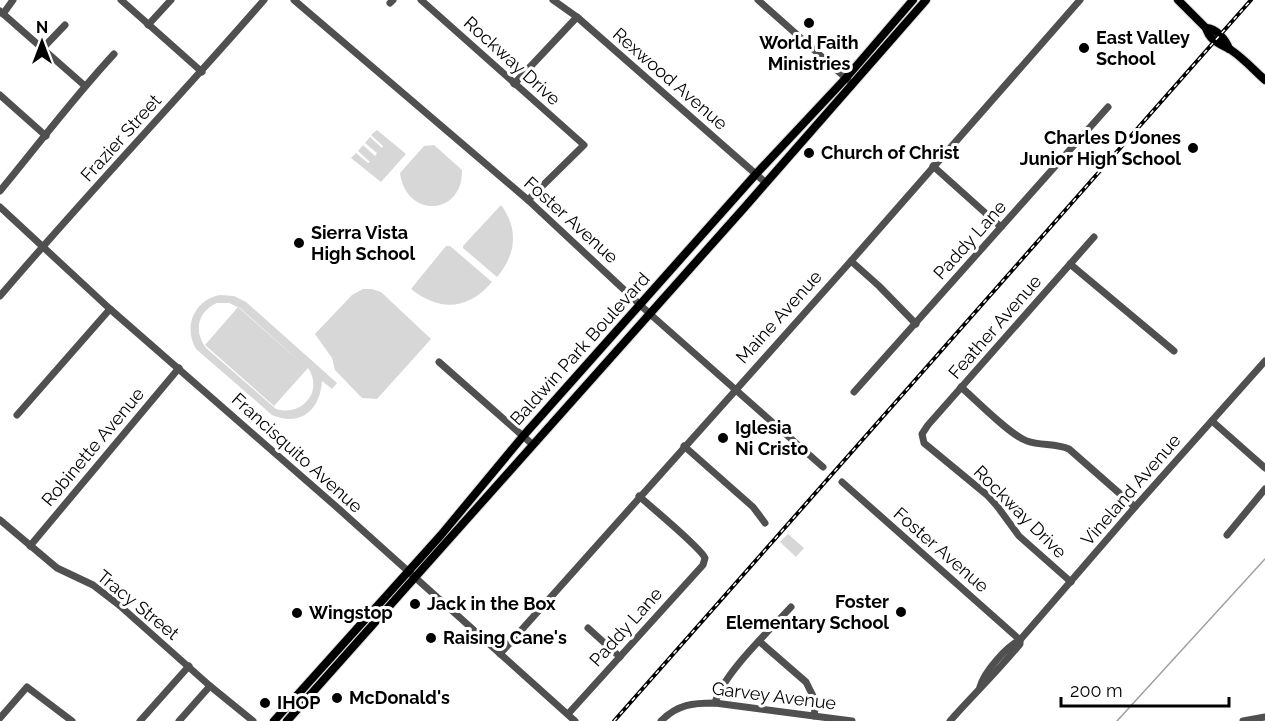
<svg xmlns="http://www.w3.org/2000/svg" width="1265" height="721" viewBox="0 0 1265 721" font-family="Raleway,sans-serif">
	<rect width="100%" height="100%" fill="#fff"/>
	<!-- green -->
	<g fill="#d7d7d7" fill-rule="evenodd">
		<polygon points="377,130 406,154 381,182 351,158 356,153 368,163 370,162 358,151 363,145 375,156 377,153 365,143 370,137 382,148 383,146 371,135"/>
		<path d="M434,145L462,170C463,216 406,219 400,173L424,146Z"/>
		<path d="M501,205C519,229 516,255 497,277L463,248V246Z"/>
		<path d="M446,246H450L492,282C468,310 440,312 411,289Z"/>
		<polygon points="363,289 372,289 381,292 431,339 377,399 362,398 335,370 332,358 315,334 352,295"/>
		<path d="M220,295L234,296L246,302L337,383L332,389L322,381C320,410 301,427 272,415L196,349C183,327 194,300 220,295ZM217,303H229L240,308L307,368L238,307L205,345L274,406L308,368C324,391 302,417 276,409L206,348C193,331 198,311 217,303Z"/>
		<polygon points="788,534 804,548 796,557 780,542"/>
	</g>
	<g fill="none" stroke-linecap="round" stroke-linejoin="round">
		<!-- stream -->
		<polyline stroke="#9e9e9e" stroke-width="1.5" points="1117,721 1265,559"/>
		<!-- major casing -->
		<g stroke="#dbdbdb" stroke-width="10">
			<g id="major">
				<path d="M1178,0L1206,28C1210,42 1221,44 1231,50C1243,58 1254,70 1265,80"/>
				<path d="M1206,28C1216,28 1226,40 1229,49"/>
				<polyline points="274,721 441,535 524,435 756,174 846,78 913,0"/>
				<polyline points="287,721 744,208 926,0"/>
			</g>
		</g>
		<!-- minor -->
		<g stroke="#505050" stroke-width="7">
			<polyline points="121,0 202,72"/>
			<polyline points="294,0 528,200 650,314 823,467"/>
			<polyline points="421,0 584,145 528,200"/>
			<polyline points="553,0 577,17 766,183"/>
			<polyline points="758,0 848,80"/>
			<polyline points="390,3 393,0"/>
			<polyline points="0,11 85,86"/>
			<polyline points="3,14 13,0"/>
			<polyline points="148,25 171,0"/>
			<polyline points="42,49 65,25"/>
			<polyline points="514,84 577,17"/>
			<polyline points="0,95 46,136"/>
			<polyline points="933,166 1001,227"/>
			<path d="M0,191C38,145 74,97 114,54"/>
			<polyline points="0,207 110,309 340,510 575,721"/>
			<polyline points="851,261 879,286 916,324"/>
			<polyline points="1070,264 1174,351"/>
			<path d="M0,296C86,195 177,100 264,0"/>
			<polyline points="439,362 532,444"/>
			<path d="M961,387C976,400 1011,436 1027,441C1041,446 1056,443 1069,449L1135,507"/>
			<polyline points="854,392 1108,107"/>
			<polyline points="17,415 110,309"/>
			<polyline points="1212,421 1265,468"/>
			<polyline points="684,446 753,507 765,523"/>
			<polyline points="842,482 1020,640"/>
			<polyline points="0,520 57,568 93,585 119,605 210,686 253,721"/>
			<polyline points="1227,535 1265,489"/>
			<polyline points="30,546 179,368"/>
			<polyline points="1071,582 1019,536 997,506 987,495 924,443 922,434 928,425 1094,237"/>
			<polyline points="588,628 620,657"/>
			<polyline points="760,642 806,682 816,702 814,716"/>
			<polyline points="500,654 851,261 1080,0"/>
			<path d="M980,687C984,672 1006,647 1020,640L1135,507L1265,361"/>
			<path d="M715,703C723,674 769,631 791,607"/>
			<path d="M568,714L703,565L705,558C701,548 651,507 639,496"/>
			<polyline points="0,718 27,687 72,721"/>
			<polyline points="140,721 189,666"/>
			<polyline points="179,721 210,686"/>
			<path d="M661,721C678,704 693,703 715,703L852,721"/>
			<path d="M950,721C973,695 998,671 1020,644V640"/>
			<polyline points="1243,721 1265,717"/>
		</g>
		<!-- major -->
		<use href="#major" stroke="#000" stroke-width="8"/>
		<!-- rail casing -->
		<g stroke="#000" stroke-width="4">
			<polyline id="rail" points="614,721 1251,0"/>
		</g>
		<!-- rail -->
		<use href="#rail" stroke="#fff" stroke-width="1.5" stroke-dasharray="4.5" stroke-linecap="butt"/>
	</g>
	<!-- markers -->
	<g fill="#000" stroke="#fff" stroke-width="2">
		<circle cx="809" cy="23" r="6"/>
		<circle cx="1084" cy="48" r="6"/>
		<circle cx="1193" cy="148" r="6"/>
		<circle cx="809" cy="153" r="6"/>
		<circle cx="299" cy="243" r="6"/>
		<circle cx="723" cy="438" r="6"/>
		<circle cx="415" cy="604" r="6"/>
		<circle cx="901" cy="612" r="6"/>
		<circle cx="297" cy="613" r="6"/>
		<circle cx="431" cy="638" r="6"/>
		<circle cx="337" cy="698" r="6"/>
		<circle cx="265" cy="703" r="6"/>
	</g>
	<g text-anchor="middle" stroke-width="6" stroke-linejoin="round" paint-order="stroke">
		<!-- poi labels -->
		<g font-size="18" font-weight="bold" fill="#000" stroke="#fff" text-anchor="start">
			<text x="1096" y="44">East Valley<tspan x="1096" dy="21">School</tspan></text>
			<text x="809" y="49" text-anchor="middle">World Faith<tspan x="809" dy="21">Ministries</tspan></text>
			<text x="1181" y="144" text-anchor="end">Charles D Jones<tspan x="1181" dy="21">Junior High School</tspan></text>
			<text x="821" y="159">Church of Christ</text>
			<text x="311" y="239">Sierra Vista<tspan x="311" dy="21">High School</tspan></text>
			<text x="735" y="434">Iglesia<tspan x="735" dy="21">Ni Cristo</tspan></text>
			<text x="889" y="608" text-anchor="end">Foster<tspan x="889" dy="21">Elementary School</tspan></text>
			<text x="427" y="610">Jack in the Box</text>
			<text x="309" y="619">Wingstop</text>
			<text x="443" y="644">Raising Cane's</text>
			<text x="349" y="704">McDonald's</text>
			<text x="277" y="709">IHOP</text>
		</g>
		<!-- street labels -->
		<g font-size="18" fill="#000" stroke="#fff">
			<text transform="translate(512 61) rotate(42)" y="6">Rockway Drive</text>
			<text transform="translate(670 79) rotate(41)" y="6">Rexwood Avenue</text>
			<text transform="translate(121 138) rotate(-48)" y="6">Frazier Street</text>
			<text transform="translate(571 220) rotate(42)" y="6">Foster Avenue</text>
			<text transform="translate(970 240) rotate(-48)" y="6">Paddy Lane</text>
			<text transform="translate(779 317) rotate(-48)" y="6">Maine Avenue</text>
			<text transform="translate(995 327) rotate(-49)" y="6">Feather Avenue</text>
			<text transform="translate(580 349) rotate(-48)" y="6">Baldwin Park Boulevard</text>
			<text transform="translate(93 447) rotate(-50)" y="6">Robinette Avenue</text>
			<text transform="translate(297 453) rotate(42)" y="6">Francisquito Avenue</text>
			<text transform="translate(1131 490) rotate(-49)" y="6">Vineland Avenue</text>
			<text transform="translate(1020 512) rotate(45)" y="6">Rockway Drive</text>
			<text transform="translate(941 550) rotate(41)" y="6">Foster Avenue</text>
			<text transform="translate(138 605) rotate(39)" y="6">Tracy Street</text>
			<text transform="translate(626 627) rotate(-48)" y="6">Paddy Lane</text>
			<text transform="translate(774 696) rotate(7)" y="6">Garvey Avenue</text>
		</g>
	</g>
	<!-- north arrow -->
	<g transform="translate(42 42)" stroke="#ffffff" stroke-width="4.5" paint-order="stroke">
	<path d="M0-4.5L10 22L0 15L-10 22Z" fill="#000000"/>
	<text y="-9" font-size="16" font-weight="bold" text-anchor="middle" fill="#000000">N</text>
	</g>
	<!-- scale -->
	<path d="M1061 697v9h168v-9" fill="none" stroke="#000000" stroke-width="3"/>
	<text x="1070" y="697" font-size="18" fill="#000000" stroke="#ffffff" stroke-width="4.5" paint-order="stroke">200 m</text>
</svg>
